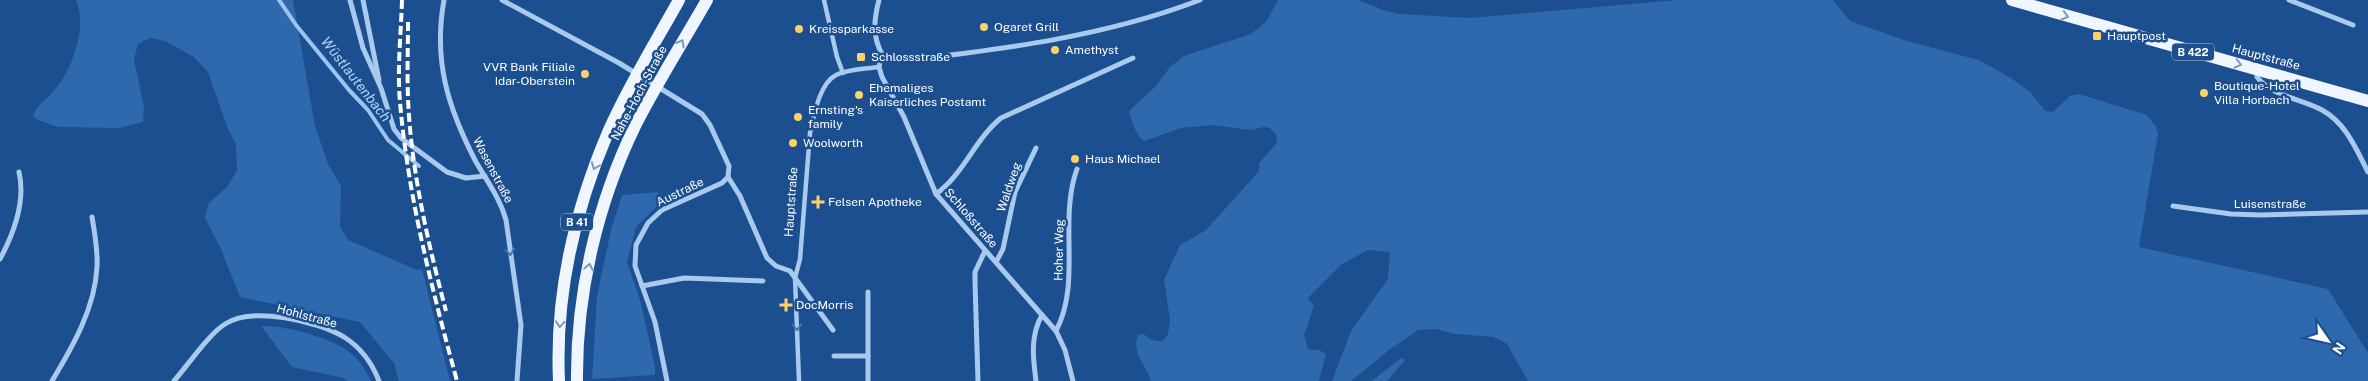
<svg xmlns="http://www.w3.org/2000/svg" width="2368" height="381" viewBox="0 0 2368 381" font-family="'Public Sans',sans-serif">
	<rect width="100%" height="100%" fill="#1b4f8f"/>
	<!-- green -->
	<g fill="#2e69ad">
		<path d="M76,0H293L315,126L328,164L341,186L340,227L348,240L417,270L422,269L450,381H399L394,363L360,322L240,297L221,249L205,218L209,203L228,186L237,170L236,144L228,129L208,72L194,57L165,41L150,38L138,44L134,60L144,107L143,122L119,128L58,127L38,120L33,116C36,106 46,100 53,92C72,70 88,27 76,0Z"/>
		<path d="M1278,0H1358L1383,10L1399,14L1470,18L1678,0H1833L1850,21L1907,41L1979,60L2011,78L2031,93L2045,111L2053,112L2070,96L2079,94L2147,115L2156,127L2158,134L2139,247L2328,289L2368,353V381H1528L1507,344L1494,337L1455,334L1436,329L1418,330L1389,350L1351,381H1332L1351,331L1388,279L1390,252L1368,250L1342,264L1308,298L1314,306L1304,335L1308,349L1319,350L1326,354L1319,381H1151C1146,364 1131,354 1138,335L1144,334C1149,340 1156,342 1163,341L1168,334L1170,320L1164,280L1180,245L1206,230L1259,171V163L1277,143L1276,135L1270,128L1264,127L1251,130L1212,125L1181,128L1144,141C1136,135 1131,121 1129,111L1155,87L1170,67L1184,56L1251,34L1266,22Z"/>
		<polygon points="658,192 660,203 636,227 627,262 641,303 655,367 655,375 592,379 597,296 611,230 622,195"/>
		<path d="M261,326C285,325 335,338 353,355C361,363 366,371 371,381H347L344,378L292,367Z"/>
		<polygon points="1401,358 1405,360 1387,381 1372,381"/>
	</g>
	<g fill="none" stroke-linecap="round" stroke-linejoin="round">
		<!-- stream -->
		<polyline stroke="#9cc4f0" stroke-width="4" points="279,0 296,25 349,90 368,110 388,140 419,166"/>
		<!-- pedestrian -->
		<g stroke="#a9c9ee" stroke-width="4.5">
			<polyline points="824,0 837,57 843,73"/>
			<path d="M799,381L795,278L800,259L810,133C814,116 819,84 836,75C848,69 866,69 879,67"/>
		</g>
		<!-- minor -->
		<g stroke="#a9c9ee" stroke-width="5">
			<polyline points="350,0 363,48 381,88 394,129 401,138 447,172 466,178 485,176"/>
			<polyline points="363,0 379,80"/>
			<path d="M444,0C433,61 448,108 476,162C487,181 500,198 506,220L521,325L517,381"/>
			<polyline points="502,0 619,63 702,114 710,125 729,166 728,177 740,196 767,258 776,266 790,271 833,330"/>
			<path d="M879,0C874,19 872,36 882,54"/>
			<polyline points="2289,0 2353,25"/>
			<polyline points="882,54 879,67 882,77 904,117 936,194 1056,331 1065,350 1073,381"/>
			<path d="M882,54L889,58L907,60C1006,49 1106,36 1200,0"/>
			<path d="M2257,70V77C2271,96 2302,99 2322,110C2346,123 2356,149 2368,172"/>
			<path d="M936,194C963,175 975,139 1001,118L1133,58"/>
			<polyline points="2173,206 2231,214 2261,215 2368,212"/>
			<path d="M0,259C14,233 26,202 19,172"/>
			<polyline points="996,262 1003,249 1015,192 1036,148"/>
			<polyline points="642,286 684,278 763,281"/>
			<path d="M1056,331C1082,282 1058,221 1077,169"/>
			<polyline points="834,356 868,356"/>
			<path d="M52,381C73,346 95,308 97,267C98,251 95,234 92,217"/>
			<path d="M174,381C188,365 209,334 225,324C253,306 317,321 344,337C360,347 372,363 379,381"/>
			<polyline points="667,381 655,322 635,266 636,245 648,223 662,210 722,183 728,177"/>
			<polyline points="868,381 868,292"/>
			<polyline points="978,381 975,282 975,272 985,251"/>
			<path d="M1036,381C1033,358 1030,336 1042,315"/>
		</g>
		<!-- primary -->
		<g stroke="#f0f6ff" stroke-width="12">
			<polyline points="2012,0 2368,101"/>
			<path d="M559,381C555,295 575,209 609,130C629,85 655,43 679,0"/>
			<path d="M577,381C576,295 597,204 635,126C657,83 683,42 707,0"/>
		</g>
		<!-- rail -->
		<g stroke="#fff" stroke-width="4" stroke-dasharray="9 4" stroke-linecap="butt">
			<path d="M402,0C401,34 397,69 400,102C408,197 432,289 457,381"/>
			<path d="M408,22C408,48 407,74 408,99C411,170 428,243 446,311"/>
		</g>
	</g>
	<!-- one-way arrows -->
	<defs><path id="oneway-chevron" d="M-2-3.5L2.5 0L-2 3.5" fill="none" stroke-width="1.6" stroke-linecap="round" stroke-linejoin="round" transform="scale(1.25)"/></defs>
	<g stroke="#7b9ac1">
		<use href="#oneway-chevron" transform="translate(2065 16) rotate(16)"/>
		<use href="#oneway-chevron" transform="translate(681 43) rotate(-60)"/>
		<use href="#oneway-chevron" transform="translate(2238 64) rotate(14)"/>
		<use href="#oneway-chevron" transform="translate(595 166) rotate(111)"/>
		<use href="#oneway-chevron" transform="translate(589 267) rotate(-79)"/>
		<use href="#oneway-chevron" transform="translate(560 324) rotate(94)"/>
	</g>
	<g stroke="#4674ac">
		<use href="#oneway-chevron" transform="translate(510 252) rotate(82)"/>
		<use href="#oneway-chevron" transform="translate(797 327) rotate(88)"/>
	</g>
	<!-- markers -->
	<g fill="#ffd166" stroke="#1b4f8f" stroke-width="2">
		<circle cx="984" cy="27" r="5"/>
		<circle cx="799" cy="29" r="5"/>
		<rect x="2092" y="31" width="10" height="10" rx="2.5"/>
		<circle cx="1055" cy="50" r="5"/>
		<rect x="856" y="52" width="10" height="10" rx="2.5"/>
		<circle cx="585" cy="74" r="5"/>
		<circle cx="2204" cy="93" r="5"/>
		<circle cx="859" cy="95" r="5"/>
		<circle cx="798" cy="117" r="5"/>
		<circle cx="793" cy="143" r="5"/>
		<circle cx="1075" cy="159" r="5"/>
		<path d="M815.5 194.5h5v5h5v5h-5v5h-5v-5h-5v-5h5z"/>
		<path d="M783.5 297.5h5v5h5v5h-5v5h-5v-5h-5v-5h5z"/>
	</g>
	<g text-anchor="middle" stroke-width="5" stroke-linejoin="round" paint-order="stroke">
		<!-- shield labels -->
		<g fill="#1b4f8f" stroke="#bbcadd" stroke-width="1">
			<rect x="2172" y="43.5" width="42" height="17" rx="4"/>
			<rect x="561" y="213.5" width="32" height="17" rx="4"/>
		</g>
		<g font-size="11" font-weight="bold" fill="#fff">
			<text x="2193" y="56">B 422</text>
			<text x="577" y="226">B 41</text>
		</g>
		<!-- poi labels -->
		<g font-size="12" fill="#fff" stroke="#1b4f8f" text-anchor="start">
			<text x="994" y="31">Ogaret Grill</text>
			<text x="809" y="33">Kreissparkasse</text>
			<text x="2107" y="40">Hauptpost</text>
			<text x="1065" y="54">Amethyst</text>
			<text x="871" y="61">Schlossstraße</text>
			<text x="575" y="71" text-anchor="end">VVR Bank Filiale<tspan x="575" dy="14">Idar-Oberstein</tspan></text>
			<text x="2214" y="90">Boutique-Hotel<tspan x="2214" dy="14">Villa Horbach</tspan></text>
			<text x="869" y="92">Ehemaliges<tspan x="869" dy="14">Kaiserliches Postamt</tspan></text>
			<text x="808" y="114">Ernsting's<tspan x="808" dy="14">family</tspan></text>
			<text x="803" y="147">Woolworth</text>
			<text x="1085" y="163">Haus Michael</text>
			<text x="828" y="206">Felsen Apotheke</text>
			<text x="796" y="309">DocMorris</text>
		</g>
		<!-- street labels -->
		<g font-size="12" fill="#fff" stroke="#1b4f8f">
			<text transform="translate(2266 57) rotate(15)" y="4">Hauptstraße</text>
			<text transform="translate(639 93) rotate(-62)" y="4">Nahe-Hoch-Straße</text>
			<text transform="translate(493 170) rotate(62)" y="4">Wasenstraße</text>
			<text transform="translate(1009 187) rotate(-71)" y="4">Waldweg</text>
			<text transform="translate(680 192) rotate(-26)" y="4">Austraße</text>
			<text transform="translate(791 202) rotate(-86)" y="4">Hauptstraße</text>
			<text x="2270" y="208">Luisenstraße</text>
			<text transform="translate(971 218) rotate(49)" y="4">Schloßstraße</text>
			<text transform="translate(1059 250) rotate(-89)" y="4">Hoher Weg</text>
			<text transform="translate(307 316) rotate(15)" y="4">Hohlstraße</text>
		</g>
		<!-- water labels -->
		<g font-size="14" font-style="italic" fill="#b5d3f5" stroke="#1b4f8f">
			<text transform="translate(356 79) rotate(52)" y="5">Wüstlautenbach</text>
		</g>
	</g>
	<!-- north arrow -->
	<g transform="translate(2328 341) rotate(124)" stroke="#1b4f8f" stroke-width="4" paint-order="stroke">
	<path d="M0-4L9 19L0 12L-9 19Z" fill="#ffffff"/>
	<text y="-8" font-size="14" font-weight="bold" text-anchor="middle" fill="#ffffff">N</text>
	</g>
</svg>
